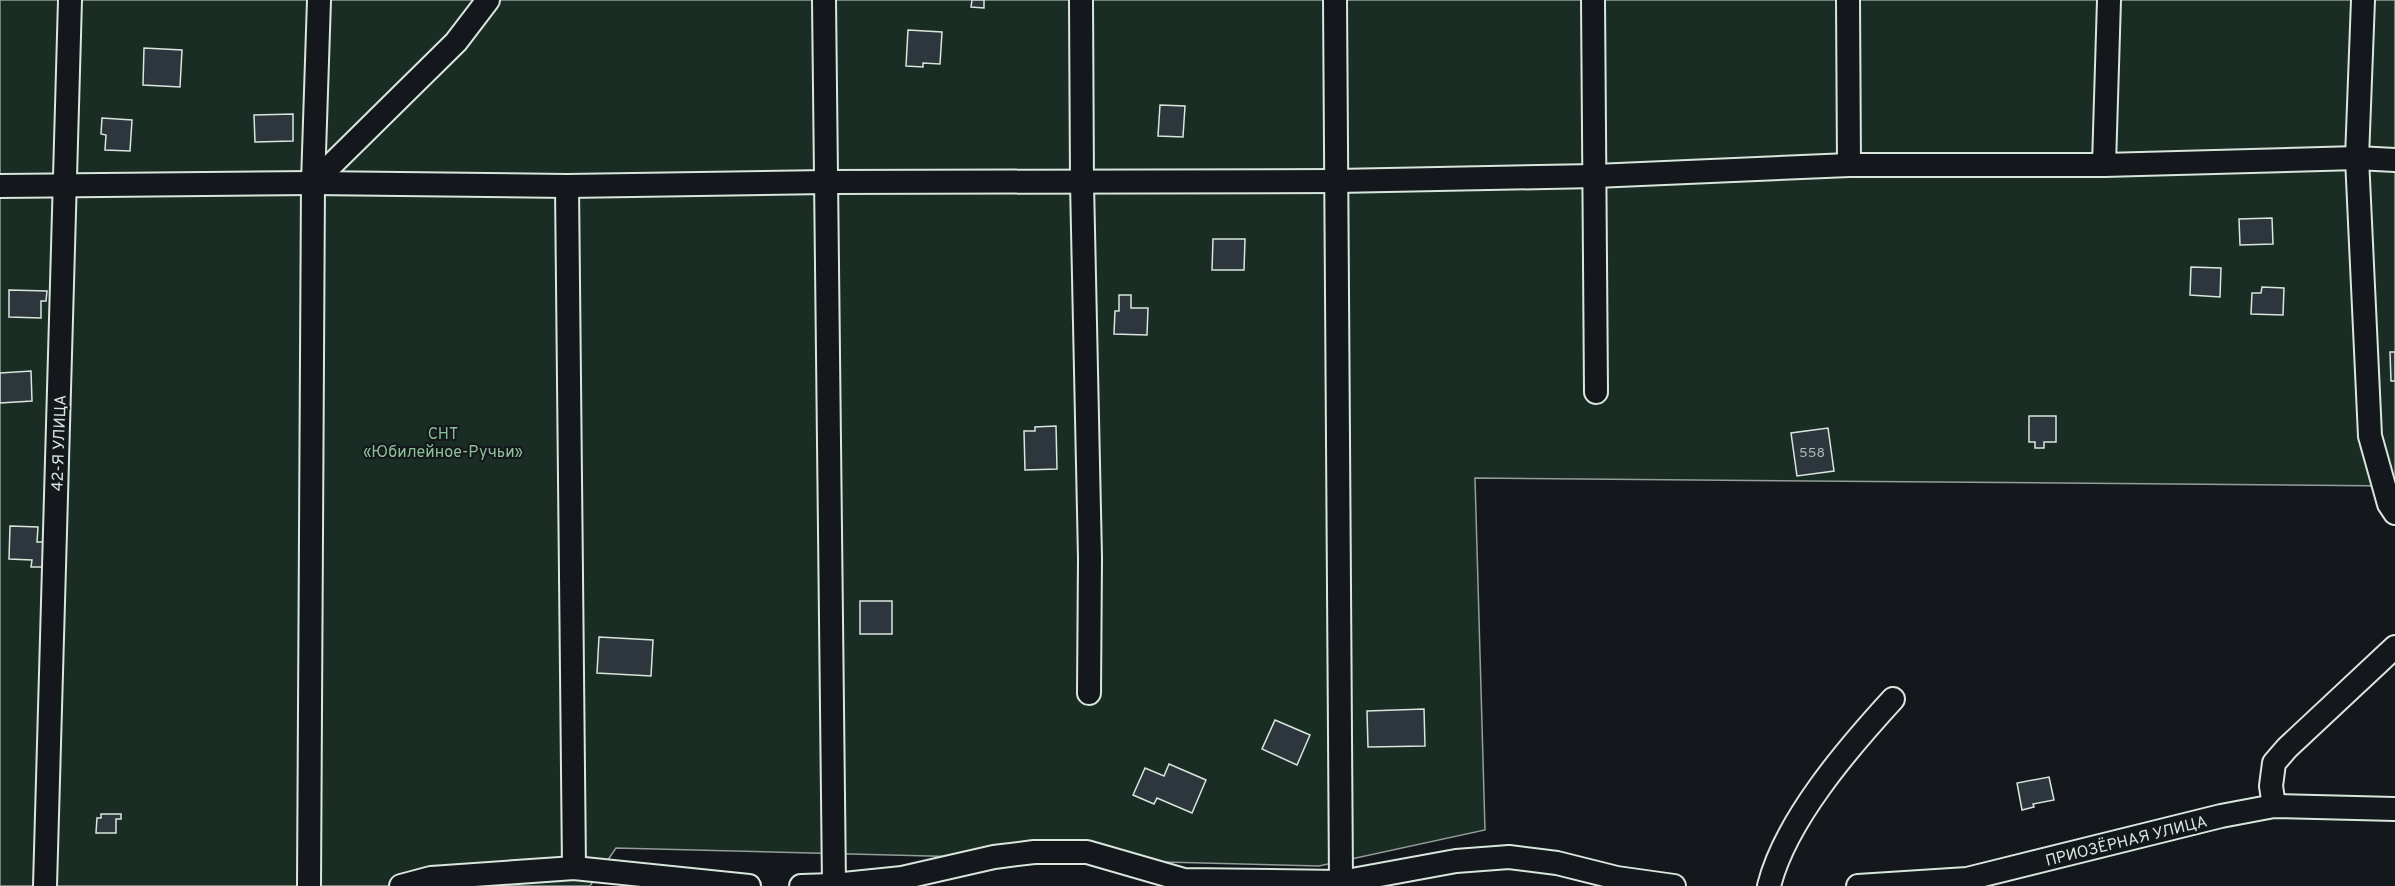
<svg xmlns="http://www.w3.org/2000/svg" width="2395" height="886" viewBox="0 0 2395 886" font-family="Overpass,sans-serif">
	<rect width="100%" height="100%" fill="#14181c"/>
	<!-- green -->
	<polygon fill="#1a2d24" stroke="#939e99" stroke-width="1.5" points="0,0 2395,0 2395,486 1475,478 1485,830 1319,866 616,848 590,886 0,886"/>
	<!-- building -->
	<g fill="#2c363c" stroke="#d8e6dc" stroke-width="1.5">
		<polygon points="972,0 984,0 984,8 971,7"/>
		<polygon points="908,30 942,32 940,64 923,63 923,67 906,66"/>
		<polygon points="144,48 182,50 180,87 143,85"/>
		<polygon points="1160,105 1185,106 1183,137 1158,136"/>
		<polygon points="293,114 293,141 255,142 254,115"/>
		<polygon points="102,118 132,120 130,151 105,150 106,135 101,134"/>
		<polygon points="2272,218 2273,244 2240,245 2239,219"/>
		<polygon points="1213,239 1245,239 1244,270 1212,270"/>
		<polygon points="2191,267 2221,268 2220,297 2190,295"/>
		<polygon points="2262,287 2284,288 2283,315 2251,314 2252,293 2261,293"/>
		<polygon points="9,290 47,291 46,301 41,301 41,318 9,317"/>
		<polygon points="1119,295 1131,295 1131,308 1148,308 1147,335 1114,334 1115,311 1119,311"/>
		<polygon points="2390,352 2395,352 2395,381 2391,381"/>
		<polygon points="31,371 32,401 0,403 0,373"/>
		<polygon points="2029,416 2056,416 2056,442 2044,442 2044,448 2035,448 2035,442 2029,442"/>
		<polygon points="1056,426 1057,469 1025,470 1024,431 1035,431 1035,427"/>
		<polygon points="1828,428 1834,471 1797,476 1791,433"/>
		<polygon points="10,526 38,527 37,542 48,542 47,567 31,567 32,560 9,559"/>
		<rect x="860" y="601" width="32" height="33"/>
		<polygon points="599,637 653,640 651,676 597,673"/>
		<polygon points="1424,709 1425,746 1368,747 1367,711"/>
		<polygon points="1275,720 1310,735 1297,765 1262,749"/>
		<polygon points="1169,764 1206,780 1192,813 1157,798 1154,804 1133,795 1145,768 1164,776"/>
		<polygon points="2049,777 2054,800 2033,804 2034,807 2022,810 2017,783"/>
		<polygon points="101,814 121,814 121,819 116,819 116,833 96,833 97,818 101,818"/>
	</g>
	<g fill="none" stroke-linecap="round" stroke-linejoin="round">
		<!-- minor casing -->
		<g stroke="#d8e6dc" stroke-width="26">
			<g id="minor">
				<polyline points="824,0 834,885"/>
				<polyline points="1081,0 1082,183 1090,558 1089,693"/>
				<polyline points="1335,0 1341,882"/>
				<polyline points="1593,0 1596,392"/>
				<polyline points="1848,0 1849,165"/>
				<polyline points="2363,0 2357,158 2370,436 2389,504 2395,513"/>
				<polyline points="2104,165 2109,0"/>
				<polyline points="313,183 456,42 488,0"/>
				<polyline points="0,186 313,183 567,186 826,182 1337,181 1595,176 1849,165 2104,165 2357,158 2395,160"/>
				<polyline points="567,186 574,868"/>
				<polyline points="2274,806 2271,786 2274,763 2287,748 2395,647"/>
				<polyline points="45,886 70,0"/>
				<polyline points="309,886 313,183 319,0"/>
				<polyline points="401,886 431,878 574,868 749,886"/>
				<polyline points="801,886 834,885 902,878 994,857 1034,852 1087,852 1184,880 1341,882 1456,861 1509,857 1557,863 1617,878 1674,886"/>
				<path d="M1769,886C1785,821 1848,748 1893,699"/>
				<polyline points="1858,886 1967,879 2221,816 2274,806 2395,809"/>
			</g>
		</g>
		<!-- minor -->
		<use href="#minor" stroke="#14181c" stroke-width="22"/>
	</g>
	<g text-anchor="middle" stroke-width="4.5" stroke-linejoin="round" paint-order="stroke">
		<!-- number labels -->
		<g font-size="14" fill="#adbab4">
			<text x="1812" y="457">558</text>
		</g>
		<!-- park labels -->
		<g font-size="16" fill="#8ac095" stroke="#14181c">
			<text x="443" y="439">СНТ<tspan x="443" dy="18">«Юбилейное-Ручьи»</tspan></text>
		</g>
		<!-- street labels -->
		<g font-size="16" fill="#d8e6dc" stroke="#14181c">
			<text transform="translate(58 443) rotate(-88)" y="6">42-Я УЛИЦА</text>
			<text transform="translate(2126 840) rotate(-14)" y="6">ПРИОЗЁРНАЯ УЛИЦА</text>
		</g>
	</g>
</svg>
